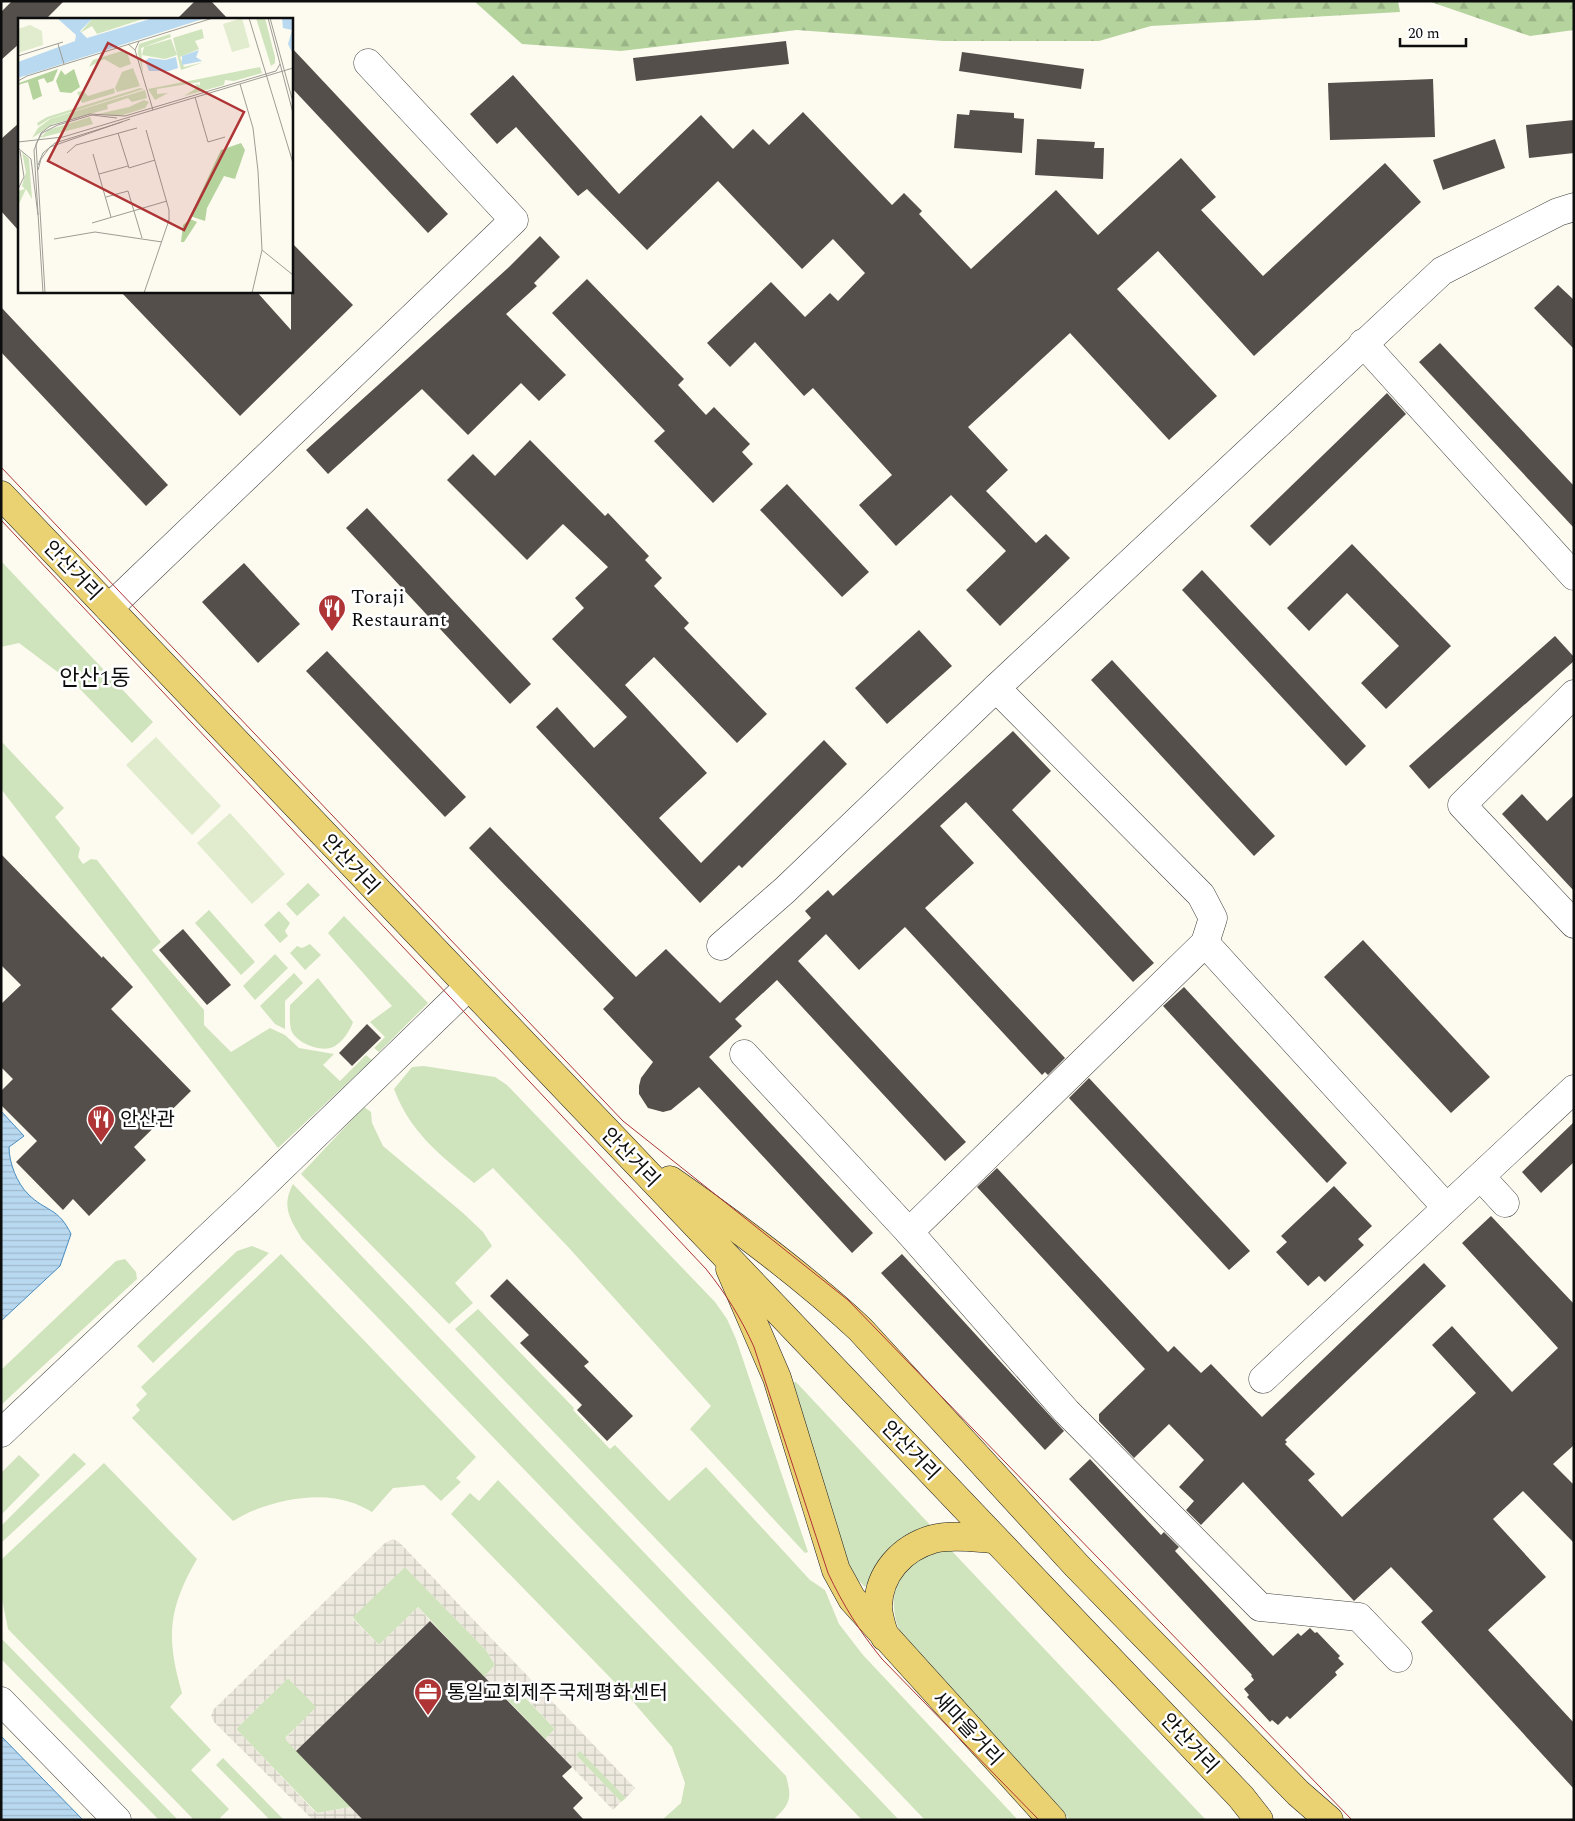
<svg xmlns="http://www.w3.org/2000/svg" width="1575" height="1821" viewBox="0 0 1575 1821" font-family="Spectral,'Noto Sans KR',serif">
	<defs>
		<pattern id="forest-firs" width="22" height="20" patternUnits="userSpaceOnUse" patternTransform="scale(1.25)"><rect width="22" height="20" fill="#b4d39d"/><path d="M5 1l3.5 6h-7zM16 11l3.5 6h-7z" fill="#9ab486"/></pattern>
		<pattern id="plaza-grid" width="8" height="8" patternUnits="userSpaceOnUse" patternTransform="scale(1.25)"><rect width="8" height="8" fill="#ede9de"/><path d="M0 4h8M4 0v8" fill="none" stroke="#cac7bd"/></pattern>
		<pattern id="water-rules" width="6" height="5" patternUnits="userSpaceOnUse" patternTransform="scale(1.25)"><rect width="6" height="5" fill="#b9d9f0"/><path d="M0 2.5h6" fill="none" stroke="#9eb9cd"/></pattern>
	</defs>
	<rect width="100%" height="100%" fill="#fdfbef"/>
	<!-- grass -->
	<g fill="#cfe4bc">
		<polygon points="1,561 153,722 132,743 79,688 19,643 1,647"/>
		<polygon points="1,741 64,808 55,817 80,848 78,857 83,864 91,859 97,860 161,942 152,950 204,1010 204,1025 231,1052 270,1028 285,1035 299,1048 334,1054 323,1065 340,1081 366,1055 372,1060 278,1148 1,789"/>
		<polygon points="308,883 320,895 297,916 286,904"/>
		<polygon points="209,910 255,962 241,975 195,923"/>
		<polygon points="279,911 290,923 285,931 288,936 280,943 264,925"/>
		<polygon points="344,916 428,1003 379,1052 374,1048 385,1037 370,1022 392,1006 328,933"/>
		<polygon points="310,944 321,955 305,970 290,953 297,946 302,948"/>
		<polygon points="275,954 288,968 255,1000 243,986"/>
		<polygon points="294,973 303,983 285,1001 285,1029 275,1024 260,1006"/>
		<path d="M318,978L353,1022C350,1031 340,1046 330,1048C318,1051 298,1043 292,1032C289,1026 290,1012 290,1005Z"/>
		<path d="M424,1066L495,1077L507,1085L715,1302L727,1319L736,1339L808,1552L805,1553L690,1429L711,1406L570,1249L493,1168L474,1183C440,1155 410,1132 394,1089L412,1067Z"/>
		<polygon points="364,1107 371,1112 372,1123 383,1146 463,1213 483,1232 492,1246 455,1283 473,1303 449,1324 301,1174"/>
		<path d="M293,1184L899,1820H862L302,1239C290,1219 281,1207 293,1184Z"/>
		<polygon points="252,1246 269,1253 153,1363 137,1346 237,1251"/>
		<path d="M281,1254L476,1457L456,1478L461,1482L441,1501L424,1485L393,1488L372,1512C365,1508 357,1504 350,1502C315,1490 263,1502 233,1521L132,1418L140,1410L136,1405L147,1394L141,1387Z"/>
		<polygon points="125,1259 136,1272 137,1279 1,1405 1,1370 116,1261"/>
		<polygon points="478,1309 574,1408 573,1410 610,1449 615,1445 669,1501 706,1467 810,1580 825,1590 839,1624 863,1655 1018,1820 925,1820 455,1329"/>
		<polygon points="796,1382 932,1527 891,1547 881,1559 865,1587 856,1578 850,1567 791,1383"/>
		<polygon points="74,1453 86,1464 1,1543 1,1526"/>
		<polygon points="19,1455 40,1475 1,1515 1,1473"/>
		<path d="M104,1463L197,1559C168,1609 166,1638 182,1693L170,1707L211,1750L191,1770L229,1809L220,1818L221,1820H194L8,1629L1,1594V1560Z"/>
		<path d="M498,1480L786,1776C792,1798 791,1804 773,1820H662L681,1803L685,1783L672,1747L629,1697L451,1514L470,1493L479,1501Z"/>
		<path d="M948,1547L1206,1820H1070L905,1643C891,1618 887,1584 912,1563C921,1555 937,1551 948,1547Z"/>
		<polygon points="405,1567 486,1650 495,1665 484,1677 418,1607 379,1645 352,1617"/>
		<polygon points="1,1638 178,1820 159,1820 1,1659"/>
		<polygon points="288,1678 317,1707 285,1738 351,1807 317,1813 236,1729"/>
		<polygon points="510,1682 555,1729 545,1739 500,1692"/>
		<polygon points="580,1750 626,1798 621,1802 576,1755"/>
		<polygon points="223,1758 284,1820 270,1820 216,1765"/>
	</g>
	<!-- forest -->
	<g fill="url(#forest-firs)">
		<polygon points="474,1 1398,1 1400,12 1151,26 1099,41 943,41 797,30 621,51 522,44"/>
		<polygon points="1428,1 1574,1 1574,30 1530,36"/>
	</g>
	<!-- pitch -->
	<g fill="#e0eccd">
		<polygon points="156,737 221,806 192,835 126,765"/>
		<polygon points="230,813 285,874 252,904 197,843"/>
	</g>
	<!-- plaza -->
	<polygon fill="url(#plaza-grid)" points="393,1539 399,1542 635,1788 626,1798 580,1751 576,1755 621,1802 613,1810 545,1739 555,1729 511,1682 500,1692 484,1677 495,1665 486,1650 405,1567 352,1618 379,1645 418,1607 430,1621 296,1751 285,1739 316,1707 288,1678 236,1729 316,1813 351,1807 363,1820 313,1820 214,1722 211,1716 213,1710 385,1543"/>
	<!-- water -->
	<g fill="url(#water-rules)" stroke="#478bbf">
		<path d="M1,1111L24,1136L9,1147C9,1163 17,1183 28,1194C46,1212 58,1207 71,1234L60,1266L1,1321Z"/>
		<polygon points="1,1736 83,1820 1,1820"/>
	</g>
	<!-- building -->
	<g fill="#554f4b">
		<polygon points="12,1 64,1 46,19 19,19 19,44 1,60 1,12"/>
		<polygon points="195,1 211,1 228,19 177,19"/>
		<polygon points="786,41 789,64 636,81 633,58"/>
		<polygon points="291,47 448,214 428,233 291,87"/>
		<polygon points="962,52 1084,69 1081,89 959,71"/>
		<polygon points="513,75 619,194 701,115 733,149 753,129 769,145 803,112 892,205 904,193 922,211 919,214 971,269 1056,190 1098,235 1181,158 1216,197 1201,210 1263,276 1385,163 1421,202 1254,356 1158,251 1117,289 1217,396 1169,440 1070,333 968,427 1008,470 986,491 1036,543 1046,534 1070,558 1000,626 966,590 1006,551 951,495 896,546 859,505 892,475 813,388 804,396 755,342 730,367 707,343 771,282 805,317 830,293 838,301 865,273 833,239 802,269 718,181 647,250 587,189 578,196 516,127 497,144 470,114"/>
		<polygon points="1433,79 1435,137 1330,140 1328,83"/>
		<polygon points="970,110 1014,113 1014,118 1024,119 1022,153 954,148 957,114 969,115"/>
		<polygon points="1574,120 1574,153 1529,158 1526,125"/>
		<polygon points="19,123 19,231 1,211 1,139"/>
		<polygon points="1037,139 1095,142 1094,148 1104,148 1103,179 1035,175"/>
		<polygon points="1495,139 1505,168 1443,190 1433,160"/>
		<polygon points="540,236 560,257 534,283 537,286 506,314 566,375 539,401 521,383 468,435 422,389 328,474 306,450 508,268"/>
		<polygon points="291,242 353,305 240,416 120,291 256,291 291,330"/>
		<polygon points="587,279 684,379 678,385 706,415 714,407 750,444 742,452 753,464 713,503 654,441 665,431 552,313"/>
		<polygon points="1558,285 1574,300 1574,349 1534,308"/>
		<polygon points="1,307 168,485 146,506 1,352"/>
		<polygon points="1440,343 1574,486 1574,528 1419,362"/>
		<polygon points="1387,393 1406,414 1270,546 1250,526"/>
		<polygon points="530,440 605,516 608,513 649,556 645,560 662,578 654,586 689,623 684,628 767,714 737,743 654,657 625,685 707,773 659,818 701,863 824,740 847,764 742,868 739,865 700,903 536,727 557,707 594,748 627,717 552,639 584,608 575,598 608,567 563,524 527,560 447,480 473,454 495,476"/>
		<polygon points="787,484 869,572 842,597 760,510"/>
		<polygon points="367,508 531,684 510,704 346,528"/>
		<polygon points="1352,544 1451,646 1386,709 1361,683 1399,646 1347,593 1309,631 1287,608"/>
		<polygon points="244,563 300,624 258,663 202,602"/>
		<polygon points="1202,570 1366,746 1346,766 1182,590"/>
		<polygon points="919,630 952,666 887,724 855,688"/>
		<polygon points="1555,636 1574,657 1574,661 1429,789 1409,766"/>
		<polygon points="327,651 466,797 445,817 306,671"/>
		<polygon points="1112,660 1275,836 1254,856 1091,680"/>
		<polygon points="1013,731 1051,771 1012,810 1154,963 1133,982 966,802 940,826 974,863 925,908 1065,1058 1048,1075 1045,1072 1042,1075 905,927 859,970 826,934 798,961 966,1142 945,1161 777,980 735,1019 742,1026 709,1057 873,1233 852,1253 699,1087 671,1110 663,1112 648,1108 639,1094 639,1086 641,1078 653,1062 603,1009 614,998 469,848 490,827 636,977 666,949 720,1003 811,918 805,911 828,890 833,896"/>
		<polygon points="1522,794 1547,821 1574,795 1574,891 1502,814"/>
		<polygon points="1,854 102,958 103,956 133,987 111,1009 191,1091 134,1147 146,1160 89,1216 73,1199 63,1210 16,1162 37,1141 1,1105 1,1091 13,1079 1,1067 1,1004 21,985 1,965"/>
		<polygon points="183,929 231,985 207,1005 159,950"/>
		<polygon points="1363,940 1490,1077 1451,1113 1324,977"/>
		<polygon points="1184,987 1347,1163 1327,1183 1163,1006"/>
		<polygon points="367,1024 381,1038 352,1066 339,1053"/>
		<polygon points="1089,1078 1250,1251 1229,1270 1069,1098"/>
		<polygon points="1574,1122 1574,1162 1541,1193 1522,1172"/>
		<polygon points="997,1168 1168,1352 1174,1346 1201,1373 1211,1364 1262,1417 1424,1263 1446,1286 1285,1440 1287,1442 1285,1444 1315,1474 1308,1480 1342,1517 1476,1393 1432,1345 1452,1326 1512,1392 1558,1348 1462,1243 1491,1216 1574,1304 1574,1445 1553,1464 1574,1485 1574,1543 1523,1491 1493,1519 1546,1577 1488,1630 1574,1723 1574,1789 1421,1622 1433,1611 1391,1567 1354,1601 1243,1482 1201,1525 1186,1510 1194,1501 1179,1487 1204,1460 1169,1424 1134,1458 1099,1421 1099,1414 1145,1369 977,1187"/>
		<polygon points="1334,1186 1372,1226 1358,1239 1364,1245 1325,1282 1319,1276 1308,1286 1276,1252 1287,1242 1281,1236"/>
		<polygon points="902,1254 1064,1431 1045,1450 881,1273"/>
		<polygon points="507,1279 589,1362 584,1366 633,1416 607,1441 577,1410 582,1405 520,1343 529,1335 490,1296"/>
		<polygon points="1090,1459 1161,1535 1164,1532 1179,1547 1175,1551 1273,1656 1298,1633 1301,1636 1310,1628 1315,1633 1317,1632 1340,1656 1338,1658 1344,1664 1335,1672 1337,1675 1290,1719 1287,1716 1278,1725 1272,1720 1270,1722 1247,1697 1249,1695 1244,1689 1254,1680 1251,1676 1252,1675 1069,1479"/>
		<polygon points="430,1621 572,1767 562,1776 583,1798 573,1808 584,1820 363,1820 296,1751"/>
	</g>
	<g fill="none" stroke-linecap="round" stroke-linejoin="round">
		<!-- minor casing -->
		<g stroke="#404040" stroke-width="29">
			<g id="minor">
				<polyline points="1363,343 1574,576"/>
				<polyline points="109,608 514,220 368,63"/>
				<polyline points="1574,694 1462,805 1574,924"/>
				<polyline points="1205,943 1446,1207"/>
				<polyline points="721,946 785,890 996,688 1442,271 1558,212 1574,207"/>
				<polyline points="744,1054 909,1232 1067,1412 1260,1607 1359,1617 1398,1658"/>
				<polyline points="1481,1177 1505,1203"/>
				<polyline points="909,1232 1205,943 1213,918 1201,895 996,688"/>
				<polyline points="1263,1379 1574,1089"/>
				<polyline points="1,1433 250,1198 468,987"/>
				<polyline points="1,1701 117,1820"/>
			</g>
		</g>
		<!-- major casing -->
		<g stroke="#1e1e1e" stroke-width="29">
			<g id="major">
				<polyline points="1,495 1241,1797 1259,1820"/>
				<path d="M670,1180C736,1226 801,1274 860,1329L1077,1566L1298,1793L1329,1820"/>
				<polyline points="730,1269 777,1378 836,1570 852,1599 1052,1820"/>
				<path d="M885,1637C882,1627 878,1616 878,1606C879,1573 902,1548 933,1539C952,1534 976,1538 995,1539"/>
			</g>
		</g>
		<!-- minor -->
		<use href="#minor" stroke="#fff" stroke-width="28"/>
		<!-- major -->
		<use href="#major" stroke="#ead172" stroke-width="28"/>
		<!-- tram -->
		<g stroke="#ae3436" stroke-width="1">
			<polyline points="1,467 623,1121 848,1300 1352,1820"/>
			<path d="M1,520L706,1269C726,1294 741,1318 754,1347L828,1573C843,1605 860,1632 882,1659L1039,1820"/>
		</g>
	</g>
	<!-- icons -->
	<defs>
		<g id="restaurant-pin" transform="scale(1.4375)"><path d="M0 17L-7.5 6A9.5 9.5 0 1 1 7.5 6Z" fill="#ae3436" stroke="#fff"/><path d="M-5-6h1v4h1v-4h1v4h1v-4h1v5L-1.5 .5V6h-2V.5L-5-1ZM5-6V6H3V1.5H1.5Q1.5-4 5-6Z" fill="#fff"/></g>
		<g id="office-pin" transform="scale(1.4375)"><path d="M0 17L-7.5 6A9.5 9.5 0 1 1 7.5 6Z" fill="#ae3436" stroke="#fff"/><path d="M-6-3h4V-5.5h4V-3h4V5H-6ZM-1-4.5V-3h2v-1.5ZM-6 0V1H6V0Z" fill="#fff"/></g>
	</defs>
	<g fill-rule="evenodd">
		<use href="#restaurant-pin" x="332" y="608"/>
		<use href="#restaurant-pin" x="101" y="1119"/>
		<use href="#office-pin" x="428" y="1692"/>
	</g>
	<g text-anchor="middle" stroke-width="5" stroke-linejoin="round" paint-order="stroke">
		<!-- street labels -->
		<g font-size="20" fill="#0d0d0d" stroke="#fff">
			<text transform="translate(73 570) rotate(46)" y="7">안산거리</text>
			<text transform="translate(351 864) rotate(47)" y="7">안산거리</text>
			<text transform="translate(631 1157) rotate(46)" y="7">안산거리</text>
			<text transform="translate(911 1450) rotate(46)" y="7">안산거리</text>
			<text transform="translate(968 1728) rotate(47)" y="7">새마을거리</text>
			<text transform="translate(1190 1743) rotate(47)" y="7">안산거리</text>
		</g>
		<!-- poi labels -->
		<g font-size="20" fill="#0d0d0d" stroke="#fff" text-anchor="start">
			<text x="351" y="603">Toraji<tspan x="351" dy="23">Restaurant</tspan></text>
			<text x="120" y="1126">안산관</text>
			<text x="447" y="1699">통일교회제주국제평화센터</text>
		</g>
		<!-- quarter labels -->
		<g font-size="22" fill="#0d0d0d" stroke="#fff">
			<text x="95" y="685">안산1동</text>
		</g>
	</g>
	<!-- overview -->
	<g transform="translate(18 18)">
		<rect width="275" height="275" fill="#fdfbef"/>
		<path d="M75,0L76,1L128,0L79,16L74,8L62,15ZM238,0H247L257,39V45L253,48ZM184,11L186,20L177,23L181,31L162,39L166,49L186,44L163,52L155,20ZM152,16L153,19L123,30L125,56L120,35L121,26ZM153,21L159,37L147,41L124,37L126,29ZM104,33L109,34L113,46L102,50L86,41L71,49L75,42ZM242,49L244,55L216,63L207,62L206,67L166,78L177,71L178,66L182,67V64L139,71V76L150,75L137,82L130,71ZM115,50L122,68L99,74L97,70L104,54ZM96,70L97,75L64,85L59,74L65,73L70,78ZM122,70L126,71L31,101L20,108L19,105L29,99ZM127,72L129,80L114,84L110,80L89,87L90,91L35,106L14,120L20,110L32,101ZM126,82L131,84L127,90L102,98L80,96L111,89ZM72,99L75,106L22,120L30,112ZM4,134L11,141L14,181L8,171L0,188V173L7,171L4,168L8,154Z" fill="#cfe4bc"/>
		<path d="M40,51L35,63L29,65L26,60L20,62L24,78L15,82L10,64L0,67L1,76L0,66L1,65ZM56,51L62,69L53,75L42,74L38,63L43,52L47,57ZM223,125L227,132L217,161L206,158L189,190L187,203L172,198L203,132ZM172,201L179,204L166,224H163L165,207Z" fill="#b4d39d"/>
		<path d="M224,0L232,29L214,34L205,6ZM12,7L24,13L25,27L0,35V11Z" fill="#e0eccd"/>
		<path d="M39,0H75L62,13L69,20L135,0H188L0,60V44L57,23L58,17ZM264,0H275V36L270,26L274,12L265,10ZM181,32L178,39L184,43L164,47V38ZM158,39L160,50L151,53H131L127,43L131,40L147,42Z" fill="#b9d9f0"/>
		<path fill="none" stroke="#9d9c95" stroke-width="1" d="M231,0L275,145M250,0L275,95M252,0L275,84M40,26L46,46M110,26L117,32L121,23M117,32L135,92M0,38L45,24M0,63L9,58L195,0M222,66L235,110L240,153L244,232L234,275M177,79L190,124L207,119M100,115L111,150L137,142M0,124L45,119L275,50M0,130L13,141L20,197M49,135L58,127L119,110M75,136L93,199M20,147L25,135L37,125L104,104M20,152L23,141L32,129L112,101M81,156L110,148M0,171L6,159L2,133M88,179L110,173L124,220M74,205L149,183M36,221L77,214L144,224M244,232L275,257M25,275L16,132L23,115L32,108L72,96L107,98L258,53L262,46M27,275L18,126L24,115L40,107L74,97L99,100M126,275L151,202V192L128,112"/>
		<path fill="#ae3436" fill-opacity="0.15" stroke="#ae3436" stroke-width="2.5" d="M90,25L226,94L166,212L30,143Z"/>
		<rect width="275" height="275" fill="none" stroke="#0d0d0d" stroke-width="2.5"/>
	</g>
	<!-- border -->
	<rect width="1575" height="1821" fill="none" stroke="#0d0d0d" stroke-width="5"/>
	<!-- scale -->
	<path d="M1400 38v8h66v-8" fill="none" stroke="#0d0d0d" stroke-width="2.5"/>
	<text x="1408" y="38" font-size="15" fill="#0d0d0d" stroke="#ffffff" stroke-width="4" paint-order="stroke">20 m</text>
</svg>
